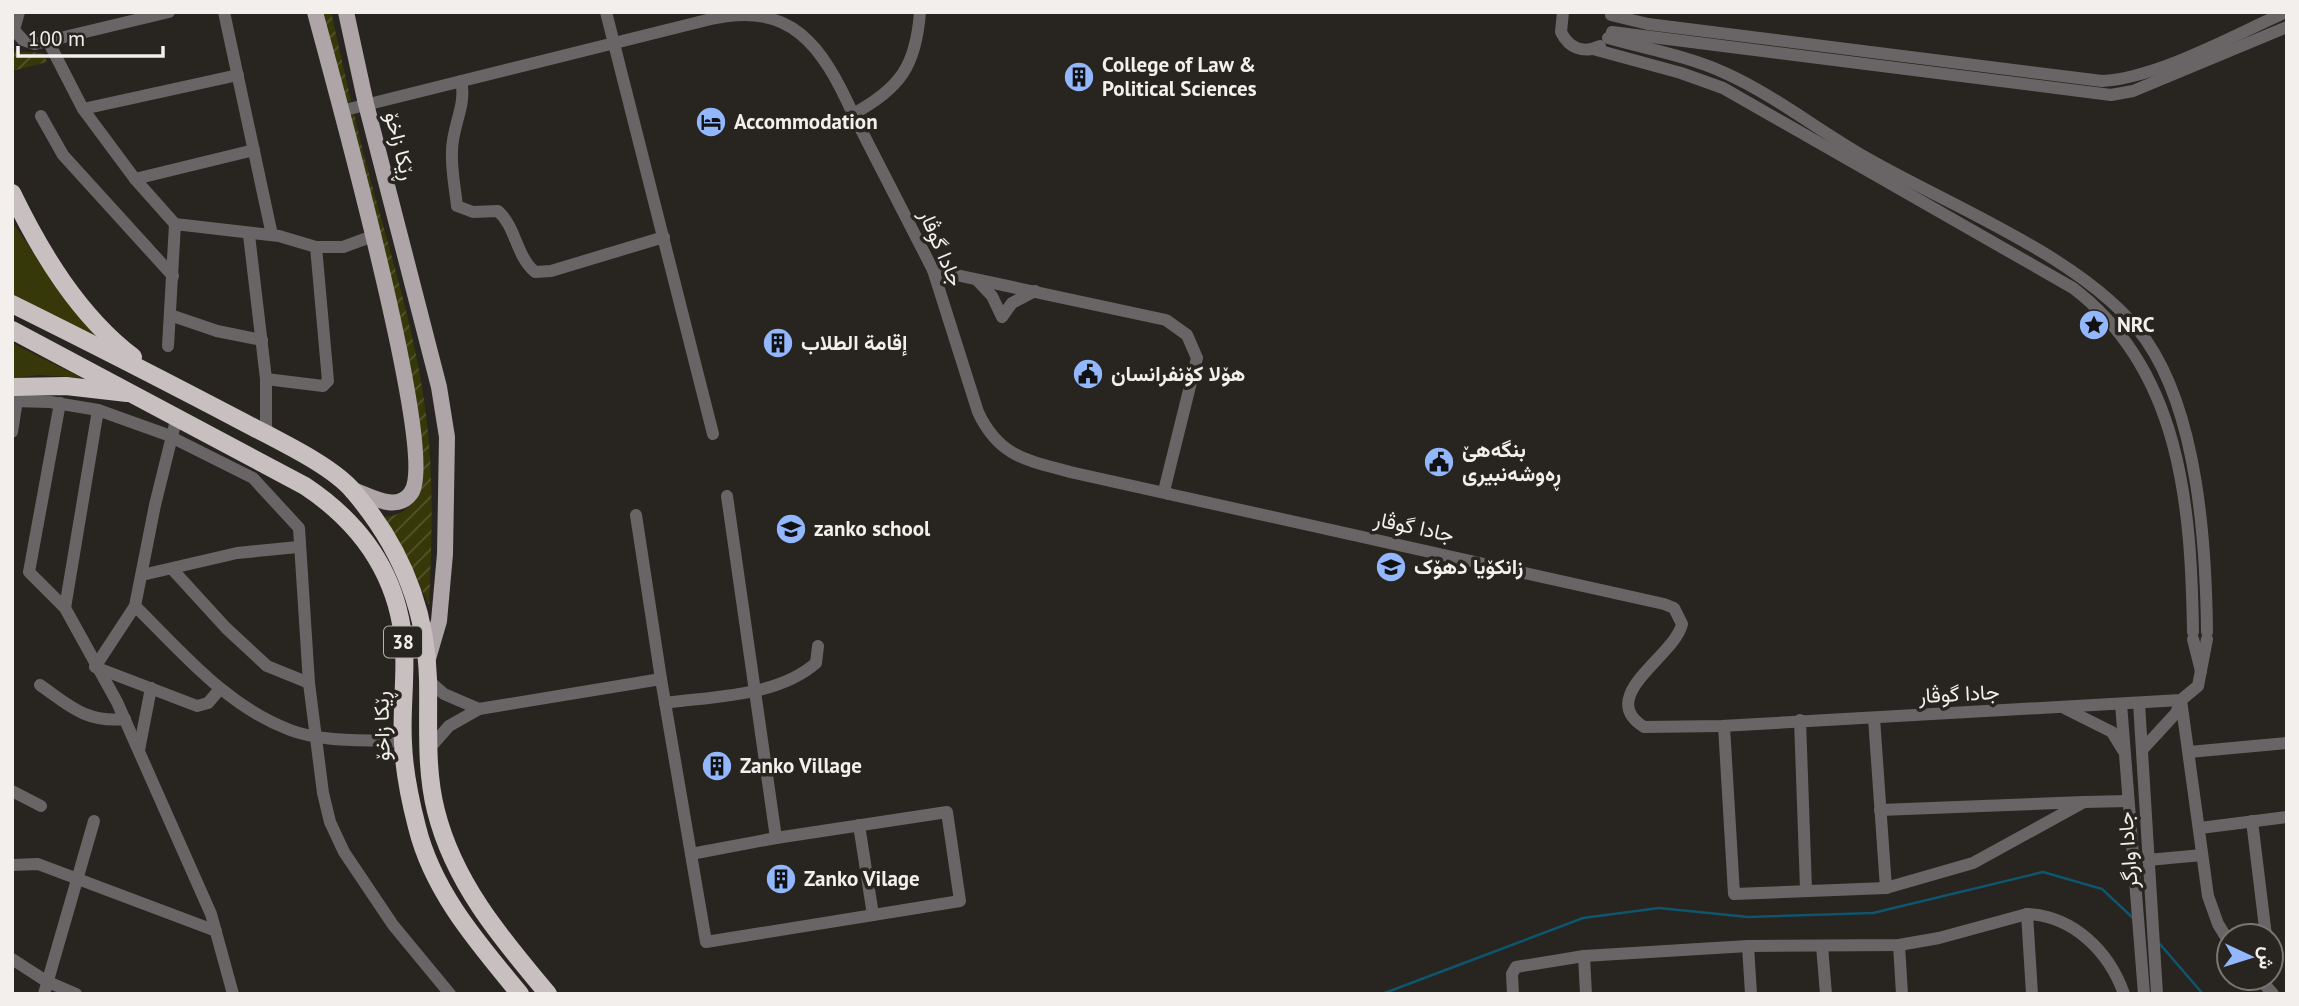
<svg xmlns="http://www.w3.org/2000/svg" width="2299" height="1006" viewBox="0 0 2299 1006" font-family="'PT Sans',Vazirmatn,sans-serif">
	<defs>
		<pattern id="garden-furrows" width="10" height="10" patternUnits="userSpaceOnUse" patternTransform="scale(1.75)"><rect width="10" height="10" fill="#363809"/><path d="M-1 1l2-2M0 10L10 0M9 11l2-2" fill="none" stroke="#54552d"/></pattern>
	</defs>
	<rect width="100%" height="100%" fill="#28241f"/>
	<!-- green -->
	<g fill="#363809">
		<polygon points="12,222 75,311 110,346 12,295"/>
		<polygon points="12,343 82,378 39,375 12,378"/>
	</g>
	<!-- garden -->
	<g fill="url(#garden-furrows)">
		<polygon points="319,12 331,12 351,101 342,104"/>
		<polygon points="12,51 43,53 47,62 12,71"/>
		<path d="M354,113C376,213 413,311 426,414C434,477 432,542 429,605L403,549L384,517C409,515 419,499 420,476L344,116Z"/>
	</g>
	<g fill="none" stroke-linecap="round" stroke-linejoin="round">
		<!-- stream -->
		<g stroke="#0e556e" stroke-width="2.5">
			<polyline points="2159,943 2203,994"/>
			<polyline points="1382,994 1583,918 1659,908 1748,917 1873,913 2043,872 2102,889 2133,918"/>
		</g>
		<!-- minor -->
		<g stroke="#696566" stroke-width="12">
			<polyline points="19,12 14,30 23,40 35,44 169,12"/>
			<polyline points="224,12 272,235"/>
			<polyline points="606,12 713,434"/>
			<path d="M920,12C916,65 901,88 853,114L933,270L978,412C999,457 1027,460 1070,472L1664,604L1674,608L1682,624C1675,656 1595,696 1644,727L1722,726L2181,700L2198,686L2207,639"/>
			<path d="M1563,12L1561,32C1569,48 1583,54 1600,46"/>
			<path d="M1611,15L1648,24L2102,81C2158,78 2234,35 2286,12"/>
			<polyline points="1612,32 2111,95 2133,91 2287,27"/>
			<path d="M1608,38C1647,49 1688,56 1725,73C1774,95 1818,130 1865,157C1951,207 2089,259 2146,340C2198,415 2206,544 2207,632"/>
			<polyline points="47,39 83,109 135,179 175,224 279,236 316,247 328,381 323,386 266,379"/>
			<path d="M1593,49L1681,73L1723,88L2073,288C2181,370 2191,506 2193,632"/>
			<path d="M461,81C467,105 452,126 452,151C451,169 455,188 457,206L473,212L498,211C516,227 516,256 535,272L551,271L664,237"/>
			<polyline points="83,109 238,75"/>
			<path d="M341,111L711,19C792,1 822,46 853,114"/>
			<polyline points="41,116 63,155 173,276"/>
			<polyline points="135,179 254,150"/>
			<polyline points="249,235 266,379 266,428 273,437"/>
			<polyline points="316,247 343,247 373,236"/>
			<polyline points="933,270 1166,320 1187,335 1197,358 1164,491 1169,494"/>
			<polyline points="977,280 992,296 1002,317 1012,303 1035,291"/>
			<polyline points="170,315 217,331 262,340"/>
			<polyline points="168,346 175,224"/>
			<polyline points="12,401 50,402 98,410 165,434 253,478 299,528 309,683 323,793 330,822 344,852 393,925 450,994"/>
			<polyline points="60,403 29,572 65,608 117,702 211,914 233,994"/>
			<polyline points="177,416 155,505 135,606 95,667 197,706 208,703 220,689"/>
			<polyline points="12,432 17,400"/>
			<polyline points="636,515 661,679"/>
			<polyline points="173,570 226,628 267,666 309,683"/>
			<polyline points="142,575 237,553 298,547"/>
			<path d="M135,606C182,652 226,706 290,730C324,743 367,739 402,742"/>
			<polyline points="65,608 98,410"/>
			<polyline points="2193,639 2201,671"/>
			<polyline points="428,680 444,694 479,709"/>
			<path d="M40,685C70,706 86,723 125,719"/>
			<polyline points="2181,700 2208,896 2218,924 2229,942"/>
			<path d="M665,703C714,696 777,697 816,663L818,646"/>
			<polyline points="2139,703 2157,994"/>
			<polyline points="2121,704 2144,994"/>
			<polyline points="2066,709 2112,732 2123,750"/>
			<polyline points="1874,718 1886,888"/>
			<polyline points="1800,720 1806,889"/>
			<polyline points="1724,726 1734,894 1886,888 1973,863 2084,802 2128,801"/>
			<polyline points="139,750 151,688"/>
			<polyline points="428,750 449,726 479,709 661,679 706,942 960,901 947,812 776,838 727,496"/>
			<polyline points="2142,750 2176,713 2181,701"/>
			<polyline points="2189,752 2287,743"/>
			<polyline points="12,791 41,806"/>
			<polyline points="1880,810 2084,802"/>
			<polyline points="2252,821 2266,936"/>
			<polyline points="859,825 873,915"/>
			<polyline points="2200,828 2287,817"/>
			<polyline points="691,854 776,838"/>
			<polyline points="2148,860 2202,855"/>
			<polyline points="12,865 38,864 216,931"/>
			<polyline points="1899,945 1902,994"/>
			<polyline points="1748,946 1751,994"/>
			<polyline points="1822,946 1826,994"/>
			<polyline points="12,959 46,981 76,994"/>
			<polyline points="2259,978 2273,994"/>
			<polyline points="44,994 94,821"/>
			<polyline points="1513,994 1512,974 1516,967 1584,956"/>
			<polyline points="1586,994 1584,956 1748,946 1899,945 1939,938 2027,914"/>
			<path d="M2032,994L2027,914C2073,916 2109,951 2124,994"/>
		</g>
		<!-- major -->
		<g stroke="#ada5a7" stroke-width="16">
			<path d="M315,12C332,77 439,455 411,493C397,513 370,496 353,490"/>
			<polyline points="346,12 366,104 439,387 447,437 445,554 439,621 427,662"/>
		</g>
		<!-- highway -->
		<g stroke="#c8bfc1" stroke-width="18">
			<path d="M12,193C41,253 79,316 133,357"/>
			<path d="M12,304C91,343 169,383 247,424C277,440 333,466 354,492C400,546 426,608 428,679C429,723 425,768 436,811C454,883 501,938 548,994"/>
			<path d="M12,330L305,486C362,524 399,577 404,647C406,679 401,711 403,743C404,771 410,800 417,827C433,892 478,943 520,994"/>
			<polyline points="12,387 66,386 127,393"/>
		</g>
	</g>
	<!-- icons -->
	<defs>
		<g id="building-disc" transform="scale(1.575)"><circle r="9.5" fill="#92b7fd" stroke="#28241f"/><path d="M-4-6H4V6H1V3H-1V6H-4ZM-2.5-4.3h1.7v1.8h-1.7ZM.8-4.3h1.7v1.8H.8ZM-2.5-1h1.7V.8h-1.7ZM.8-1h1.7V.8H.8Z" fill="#111"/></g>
		<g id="hotel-disc" transform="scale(1.575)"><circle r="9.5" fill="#92b7fd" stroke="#28241f"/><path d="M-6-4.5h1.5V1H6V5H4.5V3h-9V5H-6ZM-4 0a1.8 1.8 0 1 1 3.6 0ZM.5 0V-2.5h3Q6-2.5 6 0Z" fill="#111"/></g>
		<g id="sight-disc" transform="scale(1.575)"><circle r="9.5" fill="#92b7fd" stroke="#28241f"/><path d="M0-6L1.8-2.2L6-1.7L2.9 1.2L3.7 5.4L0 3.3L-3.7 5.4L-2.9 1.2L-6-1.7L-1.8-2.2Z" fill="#111"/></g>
		<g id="civic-disc" transform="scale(1.575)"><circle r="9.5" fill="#92b7fd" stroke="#28241f"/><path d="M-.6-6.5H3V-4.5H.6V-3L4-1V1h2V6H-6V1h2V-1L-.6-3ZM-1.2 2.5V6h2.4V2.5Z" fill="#111"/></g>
		<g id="school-disc" transform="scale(1.575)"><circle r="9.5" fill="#92b7fd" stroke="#28241f"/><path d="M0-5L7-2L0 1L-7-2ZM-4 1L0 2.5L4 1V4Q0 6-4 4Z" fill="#111"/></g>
		<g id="university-disc" transform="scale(1.575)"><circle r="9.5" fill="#92b7fd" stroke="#28241f"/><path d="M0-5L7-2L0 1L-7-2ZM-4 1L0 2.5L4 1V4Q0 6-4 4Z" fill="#111"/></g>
	</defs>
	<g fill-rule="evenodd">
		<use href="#building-disc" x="1079" y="77"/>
		<use href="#hotel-disc" x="711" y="122"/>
		<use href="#sight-disc" x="2094" y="325"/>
		<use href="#building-disc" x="778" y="343"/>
		<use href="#civic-disc" x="1088" y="374"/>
		<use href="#civic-disc" x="1439" y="462"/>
		<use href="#school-disc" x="791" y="529"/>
		<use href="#university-disc" x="1391" y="567"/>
		<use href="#building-disc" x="717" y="766"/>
		<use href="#building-disc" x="781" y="879"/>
	</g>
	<g text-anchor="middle" stroke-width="7" stroke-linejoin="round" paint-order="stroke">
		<!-- shield labels -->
		<rect fill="#28241f" stroke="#b5b2ae" stroke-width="2" x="384" y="626.5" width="38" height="31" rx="5"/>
		<g font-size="19" font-weight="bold" fill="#f2efec">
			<text x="403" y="649">38</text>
		</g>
		<!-- poi labels -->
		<g font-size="21" font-weight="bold" fill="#f2efec" stroke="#28241f" text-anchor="start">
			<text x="1102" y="72">College of Law &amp;<tspan x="1102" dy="24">Political Sciences</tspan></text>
			<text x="734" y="129">Accommodation</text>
			<text x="2117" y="332">NRC</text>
			<text x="801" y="350">إقامة الطلاب</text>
			<text x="1111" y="381">هۆلا كۆنفرانسان</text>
			<text x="1462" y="457">بنگه‌هێ<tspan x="1462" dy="24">ڕه‌وشه‌نبیرى</tspan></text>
			<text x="814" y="536">zanko school</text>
			<text x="1414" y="574">زانکۆیا دهۆک</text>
			<text x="740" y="773">Zanko Village</text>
			<text x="804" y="886">Zanko Vilage</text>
		</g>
		<!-- street labels -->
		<g font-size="21" fill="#f2efec" stroke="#28241f">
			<text transform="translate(400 146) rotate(76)" y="7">ڕێکا زاخۆ</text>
			<text transform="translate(941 248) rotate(67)" y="7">جادا گوڤار</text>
			<text transform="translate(1414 527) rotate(12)" y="7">جادا گوڤار</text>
			<text transform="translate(1959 694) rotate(-3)" y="7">جادا گوڤار</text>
			<text transform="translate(382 726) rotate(-91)" y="7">ڕێکا زاخۆ</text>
			<text transform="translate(2128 850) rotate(-94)" y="7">جادا وارگر</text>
		</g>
	</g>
	<!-- border -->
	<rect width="2299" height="1006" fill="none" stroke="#f2efec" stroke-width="28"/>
	<!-- north arrow -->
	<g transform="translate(2250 957) rotate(94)"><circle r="33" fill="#28241f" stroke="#797571" stroke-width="2"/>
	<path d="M0-5L12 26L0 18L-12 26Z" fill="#92b7fd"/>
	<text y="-10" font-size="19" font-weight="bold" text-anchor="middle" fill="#f2efec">ش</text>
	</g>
	<!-- scale -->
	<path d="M18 46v10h145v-10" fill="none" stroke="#f2efec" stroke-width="3.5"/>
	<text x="28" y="46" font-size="21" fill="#f2efec" stroke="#28241f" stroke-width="5" paint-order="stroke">100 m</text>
</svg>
